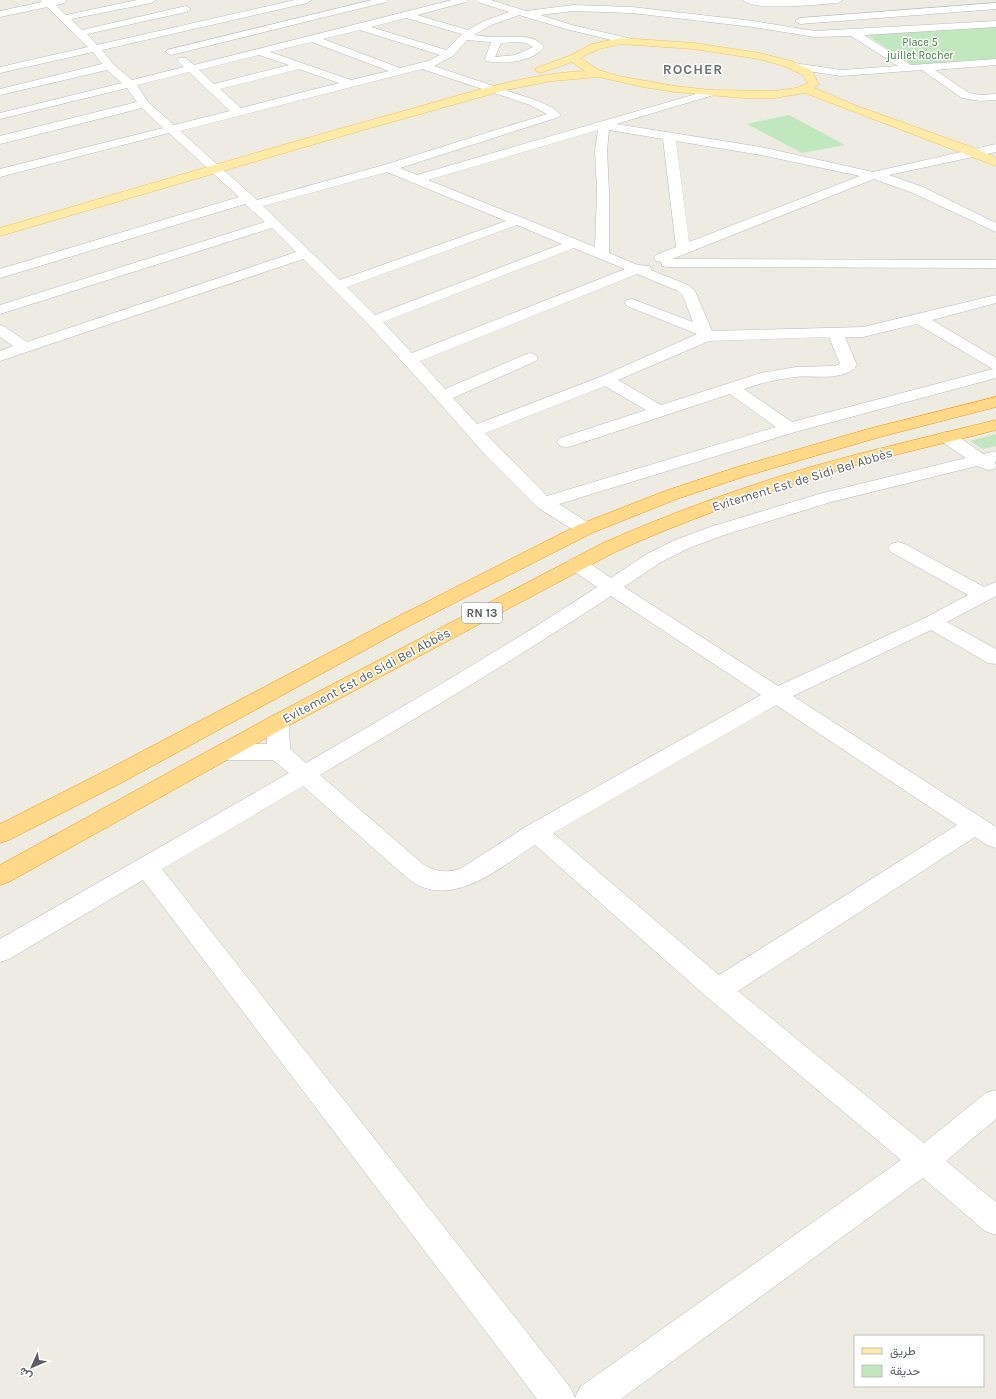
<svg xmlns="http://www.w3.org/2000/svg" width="996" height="1399" viewBox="0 0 996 1399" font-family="Karla,Vazirmatn,sans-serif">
	<rect width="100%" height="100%" fill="#eeebe2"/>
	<!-- green -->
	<g fill="#c0e7be">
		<polygon points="996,26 996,59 914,66 867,35"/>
		<polygon points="789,115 845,145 802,153 747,124"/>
		<polygon points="996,434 996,446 983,449 970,441"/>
	</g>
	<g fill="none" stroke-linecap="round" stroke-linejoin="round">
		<!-- minor casing -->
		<g stroke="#b5b9bd" stroke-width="1">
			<g id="minor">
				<path d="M40,0H66L65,3L56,5L66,15L137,0H156L151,3L71,19L82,30L186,6L191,9L186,12L87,34L97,45L295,0H312L307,3L102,50L113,64L132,80L184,67L177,60L178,58H186L194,65L452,0H468L466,2L417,15L468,30L484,21L509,12L478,2L476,0H491L526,11L573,5L632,7L753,21L815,31L996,21V27L864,35L911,65L996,59V65L935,70L969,93L980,95L996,94V100L980,101L962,98L922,70L841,76L794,69L789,66L794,63L841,70L898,66L851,36L815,37L753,27L632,13L573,11L540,15L572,25L632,39L633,41L628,44L566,29L519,15L491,25L474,35C481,36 488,37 496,37C512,38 533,32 544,47C533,62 504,65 486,61L485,59L491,42L467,40L453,56L434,66L538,101L553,108L561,115L559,117L400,168L417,175L710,90L714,91L716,93L714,95L616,124L761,147L873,172L996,144V152L889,175L923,187L996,223V232L913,193L874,179L672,259L996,260V268L667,267L662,266L661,262L656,261L654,258L656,255L676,247L663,139L609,130L607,150L609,192V253L638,265L650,266L651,270L688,285L695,291L712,331L863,327L996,295V303L932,320L996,358V378L795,432L559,504L592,525L594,529L592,533L585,535L578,533L537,507L486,456L437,400L368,324L303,259L0,361V351L13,346L0,337V325L5,327L27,342L296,252L272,228L0,314V305L265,222L245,204L0,278V269L239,197L169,133L0,177V169L163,128L142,108L0,144V136L137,102L127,88L0,119V113L122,83L107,70L0,95V89L102,64L93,52L0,73V67L88,47L47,7L0,17V11L42,2ZM406,18L462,34L446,50L371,27ZM360,30L440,55L428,61L400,68L323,39ZM312,42L389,71L351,80L270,52ZM519,42L526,43L533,47L515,55L495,57L501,43ZM259,55L289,65L214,84L199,70ZM299,69L339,83L241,108L220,89ZM422,69L530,105L547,114L384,165L257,200L180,131ZM189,72L230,111L174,125L148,102L137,85ZM598,130L595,150L597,192L595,247L428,180ZM676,141L761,155L860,176L689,242ZM387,172L506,221L340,280L263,206ZM517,225L562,244L375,315L347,287ZM574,248L625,269L412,353L383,322ZM637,274L678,291L683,296L693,322L632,299L627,300L625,303L627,306L697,334L600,377L477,424L453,398L536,361L538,358L536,355L530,353L524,355L445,389L420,361ZM917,324L993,369L792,422L744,389C761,383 778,379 795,377C813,375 845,382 857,365L845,337H863ZM829,337L840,364L834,366L796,367L761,373L661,405L618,380L709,341ZM605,386L646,410L560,438L557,442L560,446L566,447L572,446L730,394L776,427L547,496L485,433Z"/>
				<polygon points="372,0 388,0 386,2 171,55 166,52 167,50"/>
				<path d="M743,0H843L838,3C820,4 754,12 743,0Z"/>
				<polygon points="996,3 996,9 800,24 795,21 800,18"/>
				<path d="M947,432L953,433L983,454L996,451V461L995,462L996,466L994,469L988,470L977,466L831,502L724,535L689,548L661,562L624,587L778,686L925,618L968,595L891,552L888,548L891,544L898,542L905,544L984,587L996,582V596L947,622L996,649V664L988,663L931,630L793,696L996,827V848L987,845L975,837L738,991L924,1143L986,1093L996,1090V1119L946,1161L996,1202V1235L985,1231L923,1178L621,1399H537L143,880L9,959L0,962V939L289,773L273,760H226L218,757L215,752L218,747L226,744H267V722L270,717L278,715L286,717L289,722L290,749L306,763C404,706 503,649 597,587L569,568L566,564L569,560C585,556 598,570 611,578L647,554L675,540L710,527L819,494L966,458L941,441L938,437L941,433ZM611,596L761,695L527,826L460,869C446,873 436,872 424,865L320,775C418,717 516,659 611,596ZM776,705L957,825L719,975L553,833ZM303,786L406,877C411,881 417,885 422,887C463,902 503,865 535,845L708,998L901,1160L580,1387L575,1398L570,1387L162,869Z"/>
			</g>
		</g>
		<!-- major casing -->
		<g stroke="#f6be53" stroke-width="1">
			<path id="major" d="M621,38L694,43L760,53L791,61L811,70L819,84L814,88L857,106L977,149L996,158V166L805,93L774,98H744L675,92L643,87L599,77L552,81L506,90L363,130L0,236V228C130,190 259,151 389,115C453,98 519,74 585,71L572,62L540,73L535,70L536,68L569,56L592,44ZM621,44L694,49L759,59L784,66L803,75L808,83L796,88L774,91L710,90L675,86L618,76L599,70L580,58L599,49Z"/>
		</g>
		<!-- highway casing -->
		<g stroke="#f09600" stroke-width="1">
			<g id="highway">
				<polygon points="996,397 996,407 880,437 746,476 677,499 592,533 411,625 123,782 9,840 0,843 0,824 107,770 397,617 578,525 665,491 734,468 868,429"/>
				<path d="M996,420V430C939,445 881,457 825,474C754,496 684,521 617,551L286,727L9,882L0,885V865L270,717L603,543C671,513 742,487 814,466C874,449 935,435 996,420Z"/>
			</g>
		</g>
		<!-- minor -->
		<use href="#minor" fill="#fff" fill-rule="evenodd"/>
		<!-- major -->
		<use href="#major" fill="#ffeba6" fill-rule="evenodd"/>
		<!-- highway -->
		<use href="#highway" fill="#ffd988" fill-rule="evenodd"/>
	</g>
	<g text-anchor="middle" stroke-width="3" stroke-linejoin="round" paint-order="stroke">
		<!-- far-park labels -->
		<g font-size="11" fill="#328431" stroke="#fff">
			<text x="920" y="46">Place 5<tspan x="920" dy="13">juillet Rocher</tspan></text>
		</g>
		<!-- shield labels -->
		<rect fill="#fff" stroke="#8c8f92" stroke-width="1" x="462" y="603" width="40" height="20" rx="3"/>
		<g font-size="12" font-weight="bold" fill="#5b5f64">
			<text x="482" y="617">RN 13</text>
		</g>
		<!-- street labels -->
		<g font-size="13" fill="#5b5f64" stroke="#fff">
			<text transform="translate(802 479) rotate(-17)" y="5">Evitement Est de Sidi Bel Abbès</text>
			<text transform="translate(366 675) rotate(-28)" y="5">Evitement Est de Sidi Bel Abbès</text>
		</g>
		<!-- far-district labels -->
		<g font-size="14" font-weight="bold" letter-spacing="1" fill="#6c7176" stroke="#fff">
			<text x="693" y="74">ROCHER</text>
		</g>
	</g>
	<!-- legend -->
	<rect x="854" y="1335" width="130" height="52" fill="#ffffff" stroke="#bdbfc1"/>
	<rect x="862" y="1348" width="20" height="6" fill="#ffeba6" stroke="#bdbfc1"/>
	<text x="890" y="1355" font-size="12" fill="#5b5f64">طريق</text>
	<rect x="862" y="1365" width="20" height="12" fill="#c0e7be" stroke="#bdbfc1"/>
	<text x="890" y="1375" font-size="12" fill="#5b5f64">حديقة</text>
	<!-- north arrow -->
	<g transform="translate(32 1367) rotate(225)" stroke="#ffffff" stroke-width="3" paint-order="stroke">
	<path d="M0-3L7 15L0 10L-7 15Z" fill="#5b5f64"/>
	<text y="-6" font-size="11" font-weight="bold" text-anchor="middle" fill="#5b5f64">ش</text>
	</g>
</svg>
